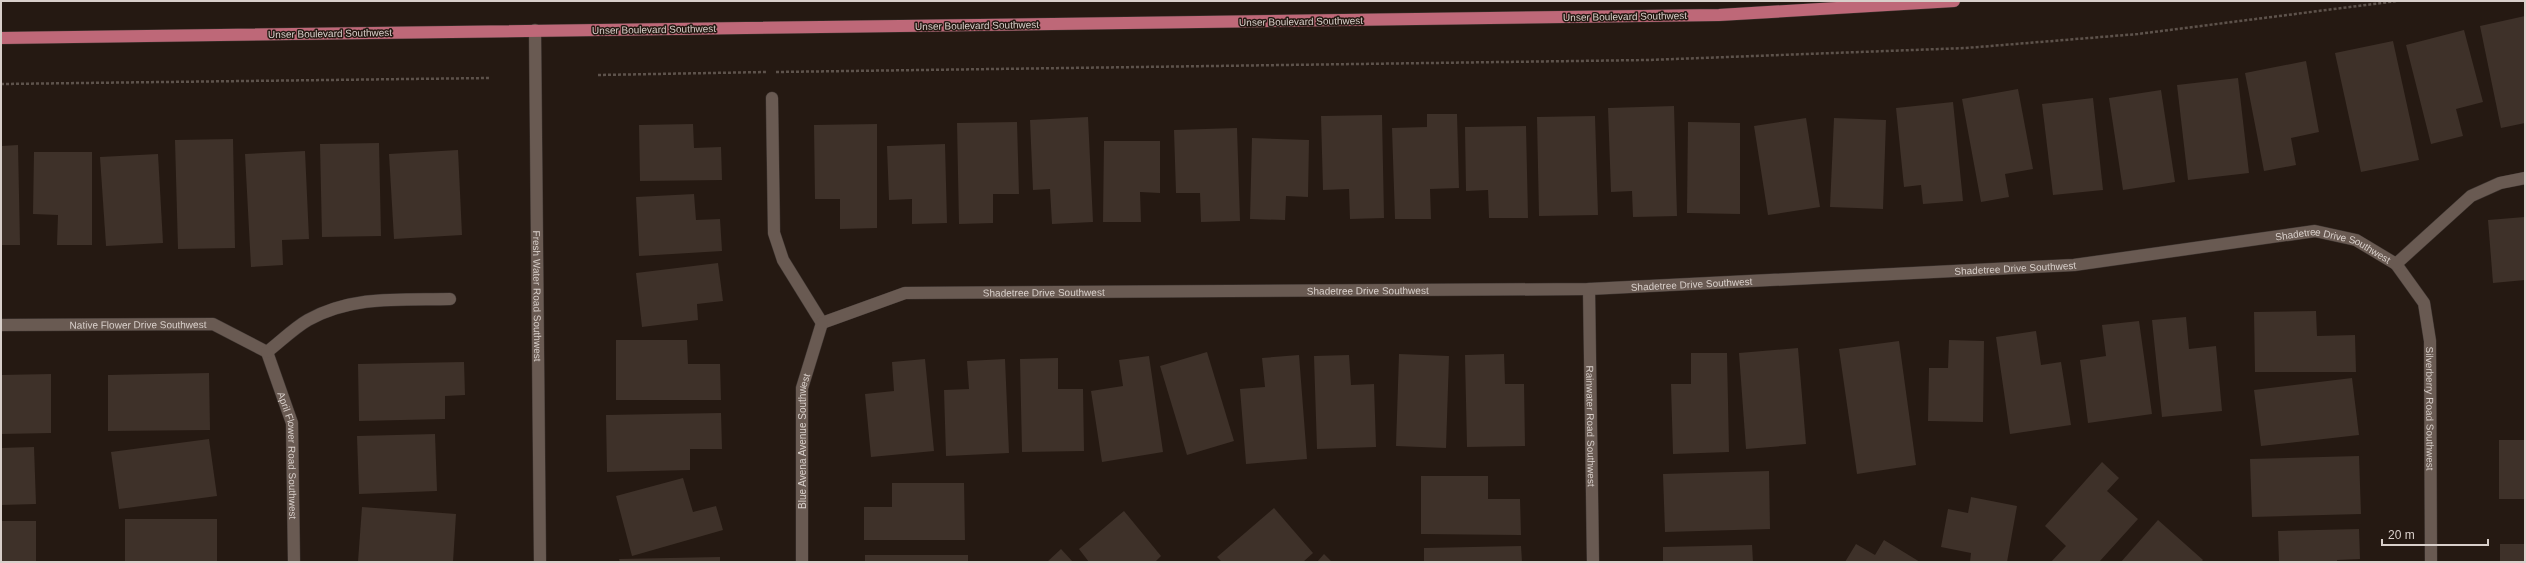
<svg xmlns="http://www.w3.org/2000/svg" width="2526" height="563" viewBox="0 0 2526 563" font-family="Helvetica,sans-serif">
	<rect width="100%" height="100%" fill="#251912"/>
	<!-- building -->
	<g fill="#3e3129">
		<polygon points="2525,16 2525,123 2501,128 2480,26"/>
		<polygon points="2464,30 2483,102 2456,109 2463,136 2431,144 2406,45"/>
		<polygon points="2393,41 2419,160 2361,172 2335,53"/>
		<polygon points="2306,61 2319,132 2291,138 2296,165 2264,171 2245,73"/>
		<polygon points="2238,78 2249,173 2188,180 2177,85"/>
		<polygon points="2018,89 2033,169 2005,174 2009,197 1981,202 1962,99"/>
		<polygon points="2161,90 2175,182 2123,190 2109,98"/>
		<polygon points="2093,98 2103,190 2053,195 2042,104"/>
		<polygon points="1953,102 1963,201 1923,204 1921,185 1904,187 1896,108"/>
		<polygon points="1674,106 1677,216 1633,217 1632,191 1611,192 1608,108"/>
		<polygon points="1427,114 1457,114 1459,188 1430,189 1431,219 1395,219 1392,128 1427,127"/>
		<polygon points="1382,115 1384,218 1350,219 1349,189 1323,190 1321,116"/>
		<polygon points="1595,116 1598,215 1539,216 1537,117"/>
		<polygon points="1088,117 1093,222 1052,224 1050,189 1033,190 1030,120"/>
		<polygon points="1806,118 1820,207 1768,215 1754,126"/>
		<polygon points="1834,118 1886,120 1883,209 1830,207"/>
		<polygon points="1017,122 1019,194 993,194 993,223 959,224 957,123"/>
		<polygon points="1688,122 1740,123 1740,214 1687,213"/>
		<polygon points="693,124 694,148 721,147 722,180 640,181 639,125"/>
		<polygon points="877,124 877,228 840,229 840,199 815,199 814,125"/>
		<polygon points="1526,126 1528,218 1489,218 1488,190 1466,191 1465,127"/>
		<polygon points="1237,128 1240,221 1201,222 1200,193 1176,193 1174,130"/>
		<polygon points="1252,138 1309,140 1308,197 1286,196 1285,220 1250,219"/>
		<polygon points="233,139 235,248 178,249 175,140"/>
		<polygon points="1104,141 1160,141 1160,193 1140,192 1141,222 1103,222"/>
		<polygon points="379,143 381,236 322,237 320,144"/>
		<polygon points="945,144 947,223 912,224 912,199 889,200 887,146"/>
		<polygon points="18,145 20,245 1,245 1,146"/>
		<polygon points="458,150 462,235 394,239 389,154"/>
		<polygon points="305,151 309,239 282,240 283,265 251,267 245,154"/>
		<polygon points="34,152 92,152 92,245 57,245 58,215 33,214"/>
		<polygon points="158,154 163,243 106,246 100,157"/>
		<polygon points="694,194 696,220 720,219 722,251 639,256 636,197"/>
		<polygon points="2525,217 2525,280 2493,283 2488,220"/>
		<polygon points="718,263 723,301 697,304 698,320 642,327 636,273"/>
		<polygon points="2316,311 2317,336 2355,335 2356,372 2255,372 2254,312"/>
		<polygon points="2186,317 2189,349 2216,346 2222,411 2162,417 2152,320"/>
		<polygon points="2139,321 2152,414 2088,423 2080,360 2106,356 2102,325"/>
		<polygon points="2036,331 2041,365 2061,362 2071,425 2010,434 1996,337"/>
		<polygon points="616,340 687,340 688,364 720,364 721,400 616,400"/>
		<polygon points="1949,340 1984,341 1983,422 1928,421 1929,368 1948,368"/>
		<polygon points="1899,341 1916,465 1857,474 1839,349"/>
		<polygon points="1798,348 1806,444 1746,449 1739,353"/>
		<polygon points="1207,352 1234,441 1187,455 1160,366"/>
		<polygon points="1691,353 1727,353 1729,452 1673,454 1671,384 1691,384"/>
		<polygon points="1399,354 1449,356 1446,448 1396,446"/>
		<polygon points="1504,354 1505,384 1524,384 1525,446 1467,447 1465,355"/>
		<polygon points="1299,355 1307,459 1246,464 1240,389 1265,387 1262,358"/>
		<polygon points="1349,355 1351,385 1374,384 1376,447 1317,449 1314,356"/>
		<polygon points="1149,356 1163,452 1102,462 1091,391 1123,386 1119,360"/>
		<polygon points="1058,358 1058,389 1083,389 1084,451 1022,452 1020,359"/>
		<polygon points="925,359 934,451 871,457 865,394 894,391 892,362"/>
		<polygon points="1005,359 1009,453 946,456 944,390 969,389 967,361"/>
		<polygon points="464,362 465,395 445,396 445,419 359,421 358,364"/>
		<polygon points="209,373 210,430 108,431 108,375"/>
		<polygon points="51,374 51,433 1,434 1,375"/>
		<polygon points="2352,378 2359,435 2261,446 2254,390"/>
		<polygon points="721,413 722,449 690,449 690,470 607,472 606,415"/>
		<polygon points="435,434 437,491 359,494 357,436"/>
		<polygon points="209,439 217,496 119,509 111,452"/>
		<rect x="2499" y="440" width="26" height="59"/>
		<polygon points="34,447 36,504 1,505 1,448"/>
		<polygon points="2359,456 2361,514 2252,517 2250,459"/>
		<polygon points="2102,462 2119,478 2107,491 2138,519 2099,562 2051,562 2066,546 2045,526"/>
		<polygon points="1769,471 1770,529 1665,532 1663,474"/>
		<polygon points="1421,476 1488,476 1488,499 1520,499 1521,535 1421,534"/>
		<polygon points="683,478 693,512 716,506 723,530 632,556 616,496"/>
		<polygon points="892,483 964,483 965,540 864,540 864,507 892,507"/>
		<polygon points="1971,497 2017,506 2007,562 1970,562 1971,553 1941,547 1948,509 1968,513"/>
		<polygon points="362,507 456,514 453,562 358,562"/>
		<polygon points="1274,508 1313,553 1303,562 1222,562 1217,557"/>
		<polygon points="1124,511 1161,556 1155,562 1089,562 1079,549"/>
		<rect x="125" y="519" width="92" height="43"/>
		<polygon points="2158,520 2203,560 2201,562 2121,562"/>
		<rect x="1" y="521" width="35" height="41"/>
		<polygon points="2359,529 2360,559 2337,560 2337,562 2279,562 2278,531"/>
		<polygon points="1884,540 1920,562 1845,562 1856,544 1875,555"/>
		<rect x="2500" y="544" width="25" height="18"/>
		<polygon points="1752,545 1753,562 1663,562 1663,547"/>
		<polygon points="1521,546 1522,562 1424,562 1424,548"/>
		<polygon points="1061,549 1073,562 1047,562"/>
		<polygon points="1324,554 1332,562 1317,562"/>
		<rect x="865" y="555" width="103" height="7"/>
		<polygon points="720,557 720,562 620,562 619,559"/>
	</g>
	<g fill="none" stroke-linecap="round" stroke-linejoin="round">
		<!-- minor casing -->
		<g stroke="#3e3531" stroke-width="13">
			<g id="minor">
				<path id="s1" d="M535,30L540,562"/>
				<polyline points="772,98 774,233 783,260 822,323"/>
				<path id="s2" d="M2396,264L2424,303L2430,341L2431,562"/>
				<path id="s3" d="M1589,289L1593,562"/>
				<path id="s4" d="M822,323L905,293L1589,289L2074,265L2315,231L2356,240L2396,264L2471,196L2500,183L2525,178"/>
				<path id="s5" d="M1,325L213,324L267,352"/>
				<path id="s6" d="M267,352L292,423L294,562"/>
				<path d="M267,352C280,342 294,328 308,320C353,295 401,300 450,299"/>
				<path id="s7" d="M802,562V388L822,323"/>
			</g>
		</g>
		<!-- major casing -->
		<g stroke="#3e3531" stroke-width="13">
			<polyline id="major" points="1,38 1719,15 1954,1"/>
		</g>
		<!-- path -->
		<g stroke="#5d524b" stroke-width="2.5" stroke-dasharray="3 2" stroke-linecap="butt">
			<polyline points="776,72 1648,60 1966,48 2138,34 2397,1"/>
			<polyline points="598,75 767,72"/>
			<polyline points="1,84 490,78"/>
		</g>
		<!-- minor -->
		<use href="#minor" stroke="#695a52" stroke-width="12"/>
		<!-- major -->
		<use href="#major" stroke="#be6878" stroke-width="12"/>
	</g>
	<g text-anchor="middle" stroke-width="3" stroke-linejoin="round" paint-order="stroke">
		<!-- street labels -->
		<g font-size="10" fill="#d8cfca" stroke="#251912">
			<text transform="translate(1625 16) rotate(-1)" y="4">Unser Boulevard Southwest</text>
			<text transform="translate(1301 21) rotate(-1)" y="4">Unser Boulevard Southwest</text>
			<text transform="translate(977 25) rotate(-1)" y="4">Unser Boulevard Southwest</text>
			<text transform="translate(654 29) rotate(-1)" y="4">Unser Boulevard Southwest</text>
			<text transform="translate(330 33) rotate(-1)" y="4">Unser Boulevard Southwest</text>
			<text dy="4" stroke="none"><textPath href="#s4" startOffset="1522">Shadetree Drive Southwest</textPath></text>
			<text dy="4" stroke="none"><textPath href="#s4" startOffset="1199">Shadetree Drive Southwest</textPath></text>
			<text dy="4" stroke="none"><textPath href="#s4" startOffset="875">Shadetree Drive Southwest</textPath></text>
			<text dy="4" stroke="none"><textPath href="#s4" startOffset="551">Shadetree Drive Southwest</textPath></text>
			<text dy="4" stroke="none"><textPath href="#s4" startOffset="227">Shadetree Drive Southwest</textPath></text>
			<text dy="4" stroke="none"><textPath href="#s1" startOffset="266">Fresh Water Road Southwest</textPath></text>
			<text dy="4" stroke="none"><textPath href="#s5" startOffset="137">Native Flower Drive Southwest</textPath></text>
			<text dy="4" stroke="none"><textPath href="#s2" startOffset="154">Silverberry Road Southwest</textPath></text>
			<text dy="4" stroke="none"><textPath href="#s3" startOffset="137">Rainwater Road Southwest</textPath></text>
			<text dy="4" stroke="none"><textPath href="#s7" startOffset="121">Blue Avena Avenue Southwest</textPath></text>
			<text dy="4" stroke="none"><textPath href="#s6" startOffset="107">April Flower Road Southwest</textPath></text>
		</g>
	</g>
	<!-- border -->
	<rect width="2526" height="563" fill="none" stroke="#d8cfca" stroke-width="4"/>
	<!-- scale -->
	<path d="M2382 539v6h106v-6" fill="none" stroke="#d8cfca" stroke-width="2"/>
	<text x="2388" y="539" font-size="12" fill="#d8cfca" stroke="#251912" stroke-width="3" paint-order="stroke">20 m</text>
</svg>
